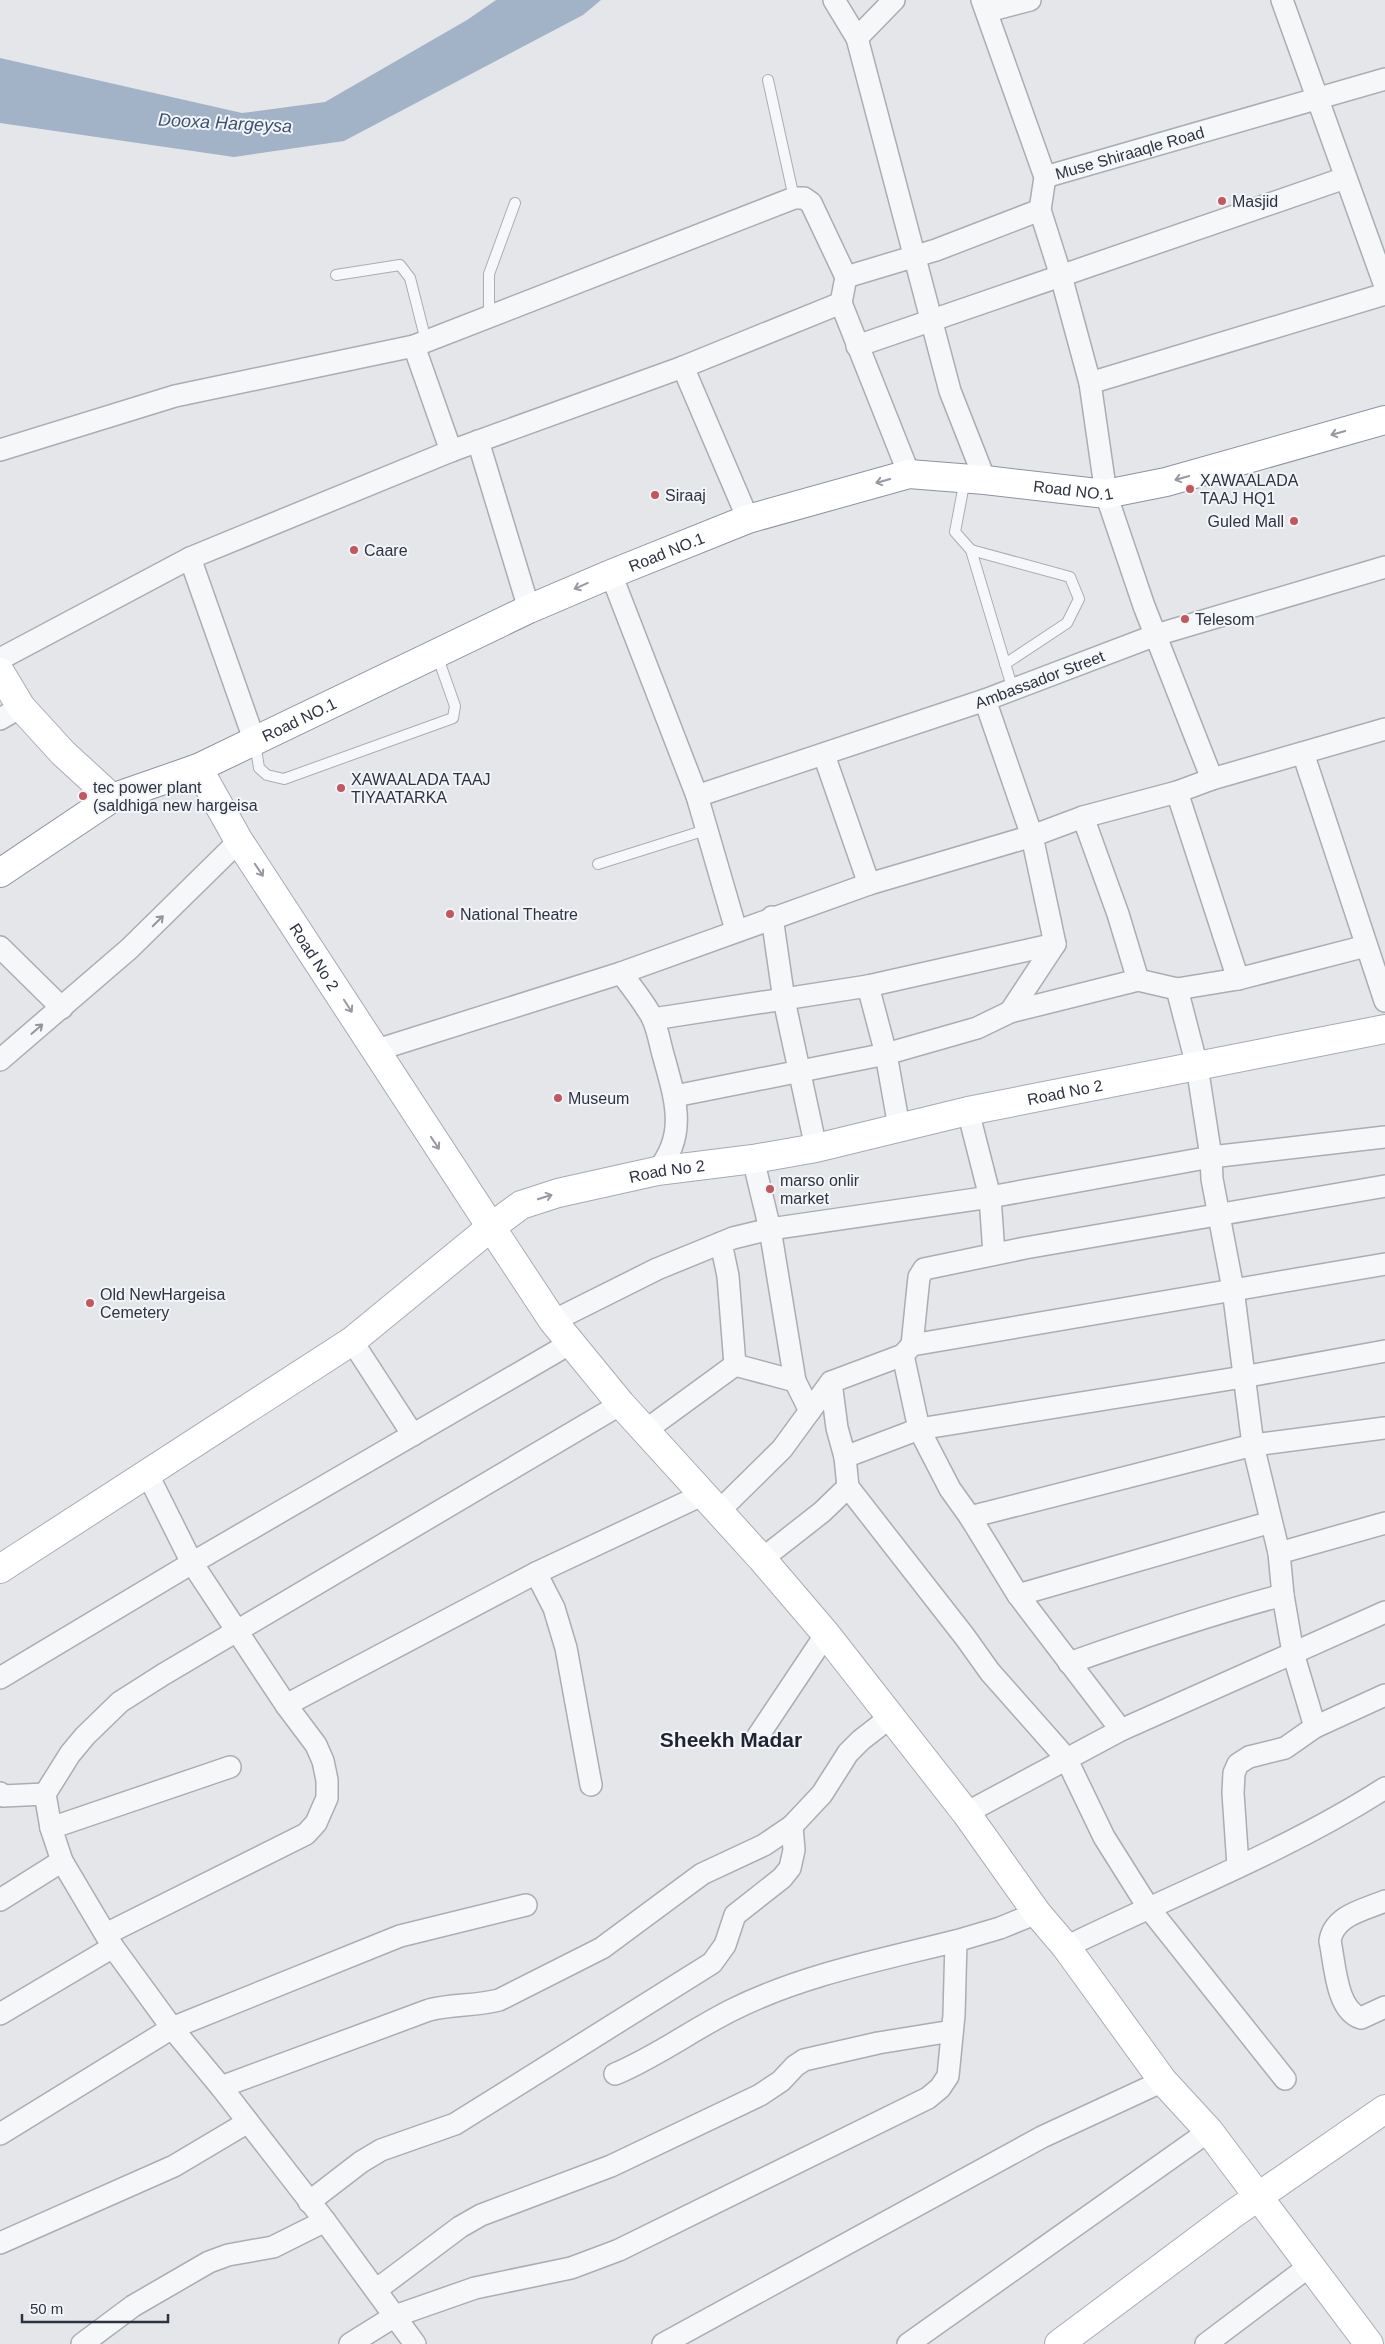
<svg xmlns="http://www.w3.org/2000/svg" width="1385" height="2344" viewBox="0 0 1385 2344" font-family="Helvetica,sans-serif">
	<rect width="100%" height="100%" fill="#e4e6ea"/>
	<!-- water -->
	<polygon fill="#a2b2c7" points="496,0 601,0 583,15 344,141 234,157 0,123 0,58 242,113 325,102 467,20"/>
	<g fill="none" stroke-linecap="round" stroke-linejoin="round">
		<!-- lane casing -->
		<g stroke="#a9adb4" stroke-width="12">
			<g id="lane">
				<polyline points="768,80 794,198"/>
				<polyline points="336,275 400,265 410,278 426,341"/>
				<polyline points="489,317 489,274 515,203"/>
				<polyline points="965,479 955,532 971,550 1013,690"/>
				<polyline points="971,550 1070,577 1079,599 1067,623 1005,664"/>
				<polyline points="255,742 259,768 267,775 284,779 453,718 455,706 437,655"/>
				<polyline points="598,864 709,829"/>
			</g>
		</g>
		<!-- street casing -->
		<g stroke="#a9adb4" stroke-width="24">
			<g id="street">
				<polyline points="834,0 857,38 950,391 985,480"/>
				<polyline points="982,0 1045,177 1040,210 1061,276 1090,383 1106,494 1144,606 1212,779"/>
				<polyline points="1282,0 1385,286"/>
				<polyline points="988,11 1030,0"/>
				<polyline points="857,38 894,0"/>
				<path id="s1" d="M1045,177L1385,79"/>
				<polyline points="846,277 936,250 1040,210"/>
				<polyline points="841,303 909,474"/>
				<polyline points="857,346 1345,178"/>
				<polyline points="683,367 748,519"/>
				<polyline points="1090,383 1385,294"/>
				<polyline points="478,441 529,609"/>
				<polyline points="0,450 175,396 414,346 451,451"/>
				<polyline points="190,558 255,742"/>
				<polyline points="611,574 697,796 736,930"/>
				<polyline points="0,659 190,558 451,451 683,367 841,303 846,277 811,203 804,198 794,198 414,346"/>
				<polyline points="985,700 1032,836 1055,944 1010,1012"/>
				<polyline points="0,719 21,707"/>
				<polyline points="1303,753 1385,1001"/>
				<polyline points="824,755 869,884"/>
				<polyline points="1177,792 1238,979"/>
				<path id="s2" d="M697,796L985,700L1156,635L1385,567"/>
				<polyline points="1083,817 1118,914 1138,980"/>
				<polyline points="772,917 784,1000 816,1148"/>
				<polyline points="0,947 62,1008"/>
				<path d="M621,973C632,987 643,1001 652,1017C658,1029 660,1045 664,1058C675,1098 688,1135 657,1171"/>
				<polyline points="868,986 886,1054 899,1127"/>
				<polyline points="1177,989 1197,1066 1211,1157 1212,1179 1233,1289 1253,1445 1279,1553 1283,1595 1293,1653 1315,1727"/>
				<polyline points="653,1019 868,986 1055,944"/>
				<polyline points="377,1050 621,973 869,884 1032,836 1083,817 1177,792 1212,779 1385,729"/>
				<polyline points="0,1060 129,949 239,841"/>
				<polyline points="675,1096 886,1054 977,1028 1010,1012 1138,980 1177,989 1238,979 1366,946"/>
				<polyline points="968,1111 990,1197 994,1254"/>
				<polyline points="753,1159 770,1229 795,1381 810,1411"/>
				<polyline points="721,1243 728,1276 735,1365"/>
				<polyline points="553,1321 657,1269 733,1238 770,1229 990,1197 1211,1157 1385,1137"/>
				<polyline points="352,1341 413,1435"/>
				<polyline points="912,1345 919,1277 924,1269 1025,1248 1385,1186"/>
				<polyline points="903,1355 919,1429 950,1489 970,1517 1018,1595 1121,1730"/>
				<polyline points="735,1365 795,1381"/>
				<polyline points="831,1382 837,1428 845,1457 848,1487 965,1637 990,1672 1066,1758 1104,1837 1148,1907 1285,2079"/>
				<polyline points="646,1430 735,1365"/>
				<polyline points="845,1457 919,1429 1243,1377 1385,1351"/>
				<polyline points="719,1511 782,1449 831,1382 903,1355 912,1345 1385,1264"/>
				<polyline points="970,1517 1253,1445 1385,1428"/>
				<polyline points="1279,1553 1385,1523"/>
				<polyline points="762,1559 822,1512 848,1487"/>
				<polyline points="1018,1595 1271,1522"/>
				<path d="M1069,1663C1140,1638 1211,1614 1283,1595"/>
				<polyline points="0,1678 192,1563 571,1343"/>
				<polyline points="286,1705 536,1573"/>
				<polyline points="758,1736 826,1634"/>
				<polyline points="591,1785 566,1648 554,1608 536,1573 702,1495"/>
				<polyline points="0,1793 3,1796 45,1794"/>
				<polyline points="966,1813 1121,1730 1385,1612"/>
				<polyline points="51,1828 230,1767"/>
				<polyline points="1238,1866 1233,1793 1234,1773 1238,1764 1249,1757 1285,1748 1315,1727 1385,1695"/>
				<polyline points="0,1900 62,1861"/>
				<path d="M1385,1901C1364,1910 1334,1915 1330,1941C1335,1964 1336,2010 1361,2018L1385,2007"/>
				<polyline points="106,1934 306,1834 316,1823 327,1798 327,1780 323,1761 316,1745 286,1705 192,1563 148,1475"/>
				<path d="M1066,1947C1172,1895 1285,1852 1385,1788"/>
				<polyline points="0,2014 113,1947"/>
				<path d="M615,2074C656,2057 692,2030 732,2010C802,1975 880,1960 956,1941"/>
				<path d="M221,2087L429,2010C452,2004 476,2006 499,2000L602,1948L702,1874L764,1845L792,1826L822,1794L848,1753L861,1740L892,1716"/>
				<polyline points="0,2134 172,2028 400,1936 526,1905"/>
				<polyline points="309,2202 361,2162 381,2150 455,2124 712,1963 725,1945 735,1915 782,1878 790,1868 794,1850 792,1826"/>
				<polyline points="0,2243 174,2166 248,2122"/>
				<polyline points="376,2290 460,2227 481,2215 611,2166 760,2095 781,2081 795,2066 804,2060 878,2043 952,2031"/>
				<polyline points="82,2344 133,2306 209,2262 228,2255 273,2247 325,2221"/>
				<polyline points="350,2344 395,2316 475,2288 571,2268 619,2250 928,2098 940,2088 948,2076 954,2015 956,1941 1000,1928 1037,1913"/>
				<polyline points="415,2344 325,2221 221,2087 172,2028 113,1947 62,1861 51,1828 45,1794 70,1754 85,1736 120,1702 164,1674 621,1404"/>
				<polyline points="663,2344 1042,2137 1163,2081"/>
				<polyline points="908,2344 1209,2131"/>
				<polyline points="1206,2344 1311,2265"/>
			</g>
		</g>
		<!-- secondary casing -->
		<g stroke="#a9adb4" stroke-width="30">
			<g id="secondary">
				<polyline points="0,672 21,707 63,753 112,798"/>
				<polyline points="0,1569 352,1341 491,1227 553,1321 571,1343 621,1404 762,1559 826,1634 966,1813 1037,1913 1066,1947 1163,2081 1209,2131 1369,2344"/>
				<polyline points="1059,2344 1233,2214 1385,2109"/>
			</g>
		</g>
		<!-- primary casing -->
		<g stroke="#a4aab5" stroke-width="30">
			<g id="primary">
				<path id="s3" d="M198,768L239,841L491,1227L521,1205L558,1193L657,1171L753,1159L816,1148L968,1111L1385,1029"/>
			</g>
		</g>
		<!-- highway casing -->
		<g stroke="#8c93a0" stroke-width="30">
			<g id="highway">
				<path id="s4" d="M0,873L112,798L198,768L529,609L611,574L748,519L909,474L985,480L1106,494L1166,482L1385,420"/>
			</g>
		</g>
		<!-- lane -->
		<use href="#lane" stroke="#f6f7f9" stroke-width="10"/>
		<!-- street -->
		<use href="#street" stroke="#f6f7f9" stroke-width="21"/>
		<!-- secondary -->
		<use href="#secondary" stroke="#fff" stroke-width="28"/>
		<!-- primary -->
		<use href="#primary" stroke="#fff" stroke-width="28"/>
		<!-- highway -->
		<use href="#highway" stroke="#fff" stroke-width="28"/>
	</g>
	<!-- one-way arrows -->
	<defs><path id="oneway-shaft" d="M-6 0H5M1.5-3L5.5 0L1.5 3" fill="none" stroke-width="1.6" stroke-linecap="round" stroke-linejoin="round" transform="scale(1.25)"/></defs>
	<g stroke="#9699a0">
		<use href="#oneway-shaft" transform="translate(1338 433) rotate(164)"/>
		<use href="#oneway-shaft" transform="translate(1182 478) rotate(164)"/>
		<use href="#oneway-shaft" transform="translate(883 481) rotate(164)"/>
		<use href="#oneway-shaft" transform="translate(581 586) rotate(156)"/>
		<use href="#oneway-shaft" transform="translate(259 870) rotate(56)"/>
		<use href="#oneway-shaft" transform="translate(348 1006) rotate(57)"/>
		<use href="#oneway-shaft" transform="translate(435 1143) rotate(56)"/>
		<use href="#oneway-shaft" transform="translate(545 1197) rotate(-18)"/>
	</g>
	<g stroke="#92959d">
		<use href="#oneway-shaft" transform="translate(158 921) rotate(-45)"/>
		<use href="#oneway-shaft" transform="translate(37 1029) rotate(-41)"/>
	</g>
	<!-- markers -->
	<g fill="#c3565f" stroke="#f3f5f8" stroke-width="2">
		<circle cx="1222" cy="201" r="5"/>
		<circle cx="1190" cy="489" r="5"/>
		<circle cx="655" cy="495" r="5"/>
		<circle cx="1294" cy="521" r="5"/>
		<circle cx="354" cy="550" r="5"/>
		<circle cx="1185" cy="619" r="5"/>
		<circle cx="341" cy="788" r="5"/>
		<circle cx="83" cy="796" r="5"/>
		<circle cx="450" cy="914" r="5"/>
		<circle cx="558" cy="1098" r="5"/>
		<circle cx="770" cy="1189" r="5"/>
		<circle cx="90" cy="1303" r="5"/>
	</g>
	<g text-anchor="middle" stroke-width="4" stroke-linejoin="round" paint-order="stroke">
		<!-- street labels -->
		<g font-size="16" fill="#2d3341" stroke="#f3f5f8">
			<text dy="6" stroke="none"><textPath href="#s1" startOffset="88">Muse Shiraaqle Road</textPath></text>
			<text dy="6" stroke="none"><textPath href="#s4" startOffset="1162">Road NO.1</textPath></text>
			<text dy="6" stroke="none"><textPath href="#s4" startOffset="742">Road NO.1</textPath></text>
			<text dy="6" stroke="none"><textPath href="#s2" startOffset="362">Ambassador Street</textPath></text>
			<text dy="6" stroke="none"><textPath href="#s4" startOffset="338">Road NO.1</textPath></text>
			<text dy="6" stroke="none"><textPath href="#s3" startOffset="222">Road No 2</textPath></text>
			<text dy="6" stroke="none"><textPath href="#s3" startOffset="1138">Road No 2</textPath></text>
			<text dy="6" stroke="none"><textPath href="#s3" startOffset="732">Road No 2</textPath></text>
		</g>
		<!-- poi labels -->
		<g font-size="16" fill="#2d3341" stroke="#f3f5f8" text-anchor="start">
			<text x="1232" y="207">Masjid</text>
			<text x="1200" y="486">XAWAALADA<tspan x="1200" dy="18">TAAJ HQ1</tspan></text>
			<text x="665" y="501">Siraaj</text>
			<text x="1284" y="527" text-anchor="end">Guled Mall</text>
			<text x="364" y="556">Caare</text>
			<text x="1195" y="625">Telesom</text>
			<text x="351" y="785">XAWAALADA TAAJ<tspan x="351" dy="18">TIYAATARKA</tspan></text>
			<text x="93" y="793">tec power plant<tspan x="93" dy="18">(saldhiga new hargeisa</tspan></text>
			<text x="460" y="920">National Theatre</text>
			<text x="568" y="1104">Museum</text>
			<text x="780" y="1186">marso onlir<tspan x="780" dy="18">market</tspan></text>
			<text x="100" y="1300">Old NewHargeisa<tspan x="100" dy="18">Cemetery</tspan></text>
		</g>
		<!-- water labels -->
		<g font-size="18" font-style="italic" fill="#3b5072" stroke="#f3f5f8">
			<text transform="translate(225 123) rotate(3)" y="6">Dooxa Hargeysa</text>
		</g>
		<!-- district labels -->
		<g font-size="21" font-weight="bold" fill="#1f2432" stroke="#f3f5f8">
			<text x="731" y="1747">Sheekh Madar</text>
		</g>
	</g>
	<!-- scale -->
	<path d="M22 2314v8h146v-8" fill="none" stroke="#2d3341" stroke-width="2.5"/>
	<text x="30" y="2314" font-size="15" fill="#2d3341" stroke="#f3f5f8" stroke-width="4" paint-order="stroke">50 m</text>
</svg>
